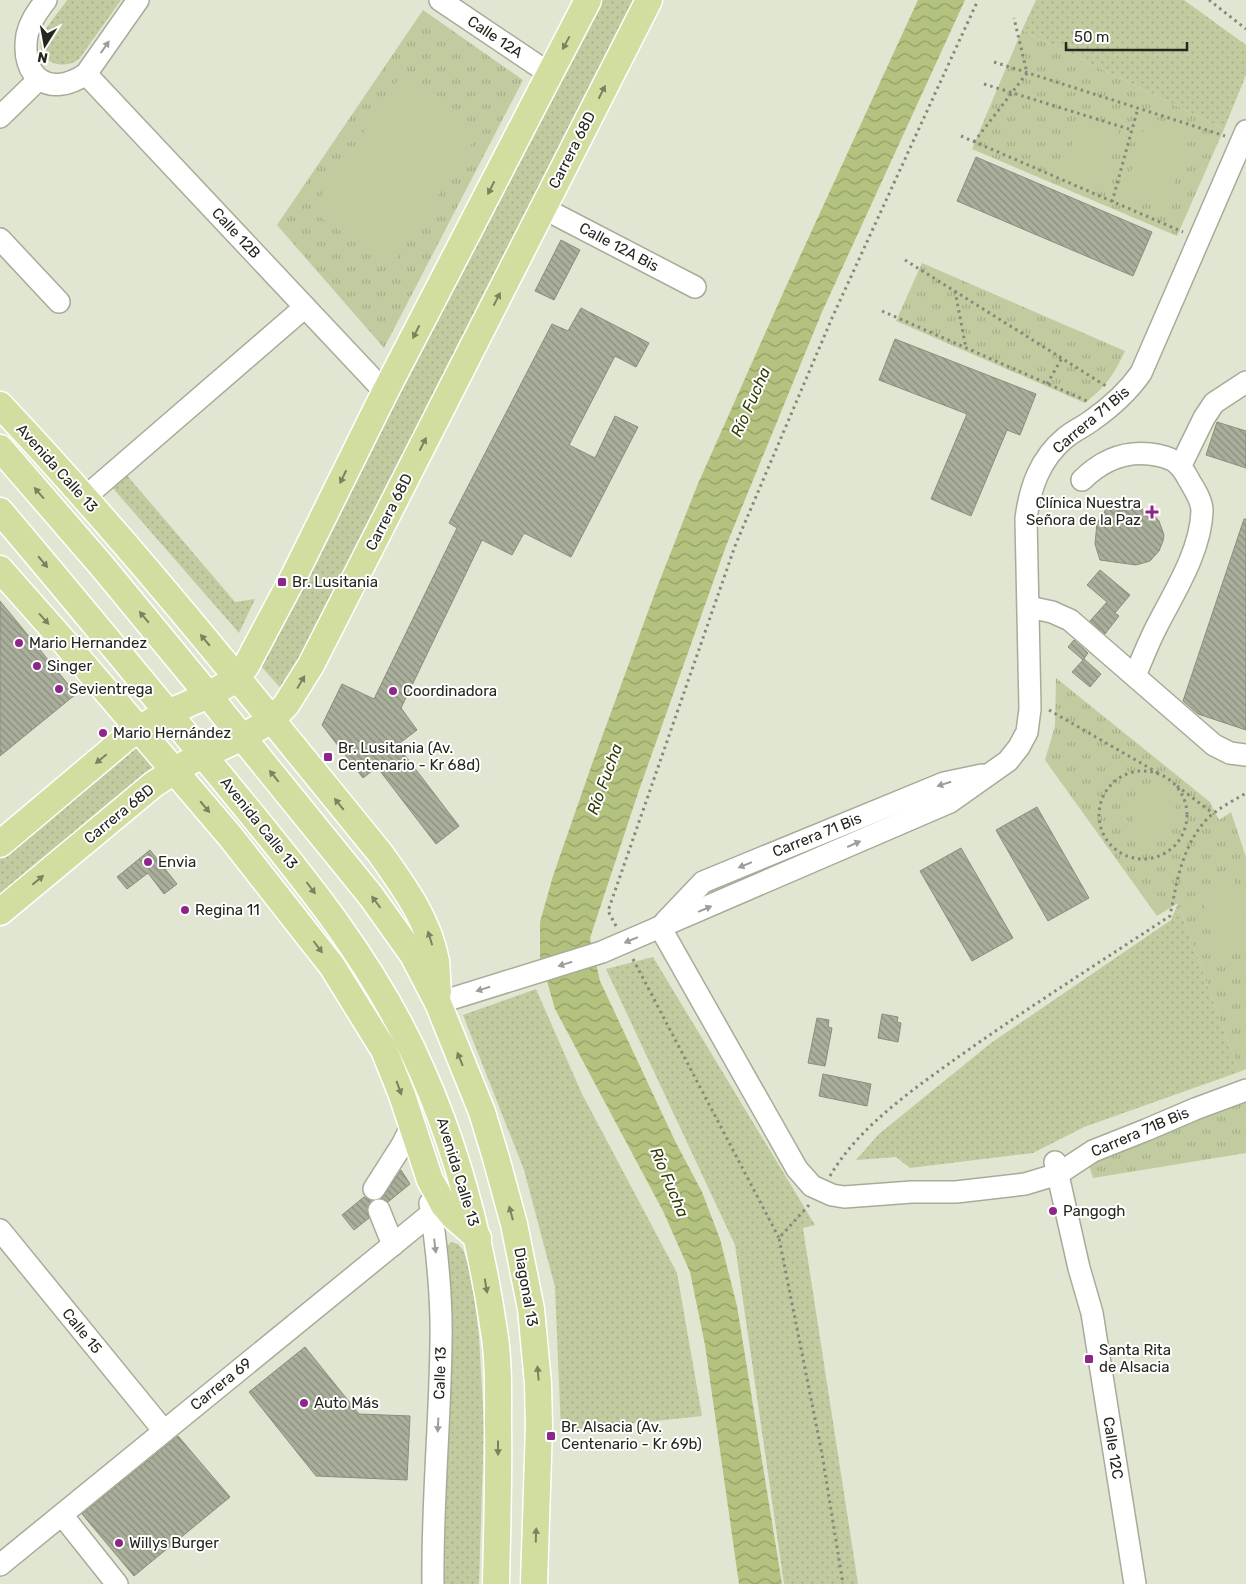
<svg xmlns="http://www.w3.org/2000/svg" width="1246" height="1584" viewBox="0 0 1246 1584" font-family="Rubik,sans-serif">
	<defs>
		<pattern id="grass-dots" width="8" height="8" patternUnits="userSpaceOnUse" patternTransform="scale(1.25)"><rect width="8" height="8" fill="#c0cba0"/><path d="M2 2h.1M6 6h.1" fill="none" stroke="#a5ae89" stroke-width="1.8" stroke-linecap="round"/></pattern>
		<pattern id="park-tufts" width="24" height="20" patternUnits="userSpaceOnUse" patternTransform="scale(1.25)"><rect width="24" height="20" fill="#c0cba0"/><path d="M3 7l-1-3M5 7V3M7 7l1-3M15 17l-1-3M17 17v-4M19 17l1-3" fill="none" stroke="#a5ae89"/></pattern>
		<pattern id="water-waves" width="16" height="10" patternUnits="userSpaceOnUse" patternTransform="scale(1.25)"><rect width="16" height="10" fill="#b3c37f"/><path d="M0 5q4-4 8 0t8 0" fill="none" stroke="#919e67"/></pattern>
		<pattern id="building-back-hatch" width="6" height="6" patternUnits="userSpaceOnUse" patternTransform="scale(1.25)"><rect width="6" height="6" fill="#a9af9b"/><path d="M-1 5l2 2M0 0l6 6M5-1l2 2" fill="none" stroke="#898e7e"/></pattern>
	</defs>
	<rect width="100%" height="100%" fill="#e0e6d1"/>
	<!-- grass -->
	<g fill="url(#grass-dots)">
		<path d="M67,0H121L79,59C64,71 37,63 41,40C44,28 60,11 67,0Z"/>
		<polygon points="599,0 634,0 284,692 260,665"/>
		<polygon points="1036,0 1184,0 1246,45 1246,75 1224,129 1022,30"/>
		<polygon points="125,473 235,602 255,599 239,633 111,486"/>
		<polygon points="140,741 159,766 0,896 0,857"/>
		<polygon points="929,796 932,801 702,901 712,890"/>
		<polygon points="1178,903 1239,1072 1084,1127 1033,1153 910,1168 896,1157 856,1160 879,1134 991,1043 1171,920"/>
		<polygon points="653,957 815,1225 803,1228 858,1584 784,1584 735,1245 606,969"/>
		<polygon points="536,989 582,1094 677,1273 702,1416 561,1431 555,1287 524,1170 463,1015"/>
		<polygon points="451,1242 458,1244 463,1250 472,1273 479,1337 484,1426 479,1584 445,1584 446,1247"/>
	</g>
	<!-- park -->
	<g fill="url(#park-tufts)">
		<polygon points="423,10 523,80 384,348 277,225"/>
		<polygon points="1022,30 1224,129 1177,236 972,149"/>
		<path d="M922,263L1125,351C1113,376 1107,385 1085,403L896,321Z"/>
		<polygon points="1056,678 1210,802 1219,820 1231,812 1246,857 1246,1069 1239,1072 1178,903 1157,916 1045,760 1055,726"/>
		<polygon points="1246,1100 1246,1153 1093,1178 1087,1159"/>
	</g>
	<!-- pitch -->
	<g fill="#c0cba0">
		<polygon points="400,77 481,130 392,265 311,211"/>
		<polygon points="1147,117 1191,130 1167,208 1124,195"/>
		<polygon points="1079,119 1119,130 1101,193 1061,182"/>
		<polygon points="1151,785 1179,800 1153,849 1126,835"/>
		<polygon points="1233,876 1246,918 1246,943 1219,951 1199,887"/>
	</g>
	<!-- water -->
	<polygon fill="url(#water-waves)" points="918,0 965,0 822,312 726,546 639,790 590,938 600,981 675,1141 702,1192 720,1239 737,1306 782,1584 739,1584 705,1345 690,1272 663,1211 555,1009 540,957 540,922 553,876 592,764 656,590 697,486 784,291"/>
	<!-- building -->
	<g fill="url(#building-back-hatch)" stroke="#8a8f7c">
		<polygon points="976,157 1152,232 1133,276 957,201"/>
		<polygon points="561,240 580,250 554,300 535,291"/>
		<polygon points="581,308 649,343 636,367 615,356 569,445 595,458 615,416 638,427 571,557 524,533 512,555 482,540 401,708 417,730 397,745 459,826 436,844 377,767 363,778 322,725 342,684 374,699 457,528 449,523 552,324 568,331"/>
		<polygon points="895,339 1036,394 1020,435 1007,430 971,516 931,499 967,414 879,380"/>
		<polygon points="1217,422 1246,431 1246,468 1206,455"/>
		<polygon points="1116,499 1120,511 1135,508 1142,509 1154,515 1159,521 1164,535 1163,541 1159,551 1150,561 1136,565 1100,560 1095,544 1097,523 1108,506"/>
		<polygon points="1244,519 1246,519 1246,730 1198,714 1183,701"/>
		<polygon points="1100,570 1130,595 1115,613 1119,616 1105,634 1090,621 1107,602 1087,585"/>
		<polygon points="0,601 76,694 0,756"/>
		<polygon points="1074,640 1088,653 1083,660 1068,647"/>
		<polygon points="1084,659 1101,674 1090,687 1072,672"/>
		<polygon points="1037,807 1089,898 1048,921 996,830"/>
		<polygon points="961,848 1013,938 972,961 920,871"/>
		<polygon points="150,850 177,884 164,894 148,873 127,889 117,877"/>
		<polygon points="882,1014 898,1017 897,1022 901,1023 898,1042 878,1038"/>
		<polygon points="817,1018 829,1020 828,1027 832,1028 825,1066 808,1063"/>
		<polygon points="823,1074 871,1084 867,1106 819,1096"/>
		<polygon points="401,1170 410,1184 388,1202 382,1198"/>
		<polygon points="364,1197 371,1201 367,1209 369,1218 354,1230 342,1215"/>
		<polygon points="305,1347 359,1414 410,1416 407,1480 316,1476 249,1392"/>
		<polygon points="178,1436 230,1497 134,1576 82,1514"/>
	</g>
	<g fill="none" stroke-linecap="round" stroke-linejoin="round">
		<!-- minor casing -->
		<g stroke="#a7ac98" stroke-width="24">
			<g id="minor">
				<path d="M46,0C38,11 30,21 27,35C20,77 49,99 86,74L138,0"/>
				<polyline points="440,0 550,74"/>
				<polyline points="86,74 385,392"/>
				<polyline points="0,117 38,80"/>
				<polyline points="543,208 695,287"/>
				<polyline points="0,239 59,302"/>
				<polyline points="1181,465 1204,418 1214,403 1246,382"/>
				<path d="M1082,480C1101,461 1123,451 1150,454C1172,457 1179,461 1189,480C1194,489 1202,500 1202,511C1201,550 1175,591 1158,624C1149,641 1142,659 1135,676"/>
				<polyline points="84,498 305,307"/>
				<polyline points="1029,607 1052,612 1070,620 1214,745 1230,753 1246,755"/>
				<polyline points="665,922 703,882 944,783 982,775"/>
				<polyline points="660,927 797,1169 812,1186 832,1195 844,1197 912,1192 956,1192 1025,1184 1058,1174 1093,1151 1146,1130 1195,1109 1246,1090"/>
				<path d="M438,1003L602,952L950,802L1008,761L1019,747L1027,732L1030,709L1026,519C1030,487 1040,459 1065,438C1073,431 1083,427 1091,421C1111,407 1127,393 1141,373L1246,131"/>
				<polyline points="1055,1162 1079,1268 1092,1313 1135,1584"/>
				<polyline points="374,1189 402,1145 412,1125"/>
				<path d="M430,1203C437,1249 442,1297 441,1343C440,1424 432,1504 433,1584"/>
				<polyline points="379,1210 393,1245"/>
				<polyline points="0,1230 164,1431"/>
				<polyline points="62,1515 117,1584"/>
				<polyline points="0,1565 443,1204"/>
			</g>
		</g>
		<!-- major casing -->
		<g stroke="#fff" stroke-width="29">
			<g id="major">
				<path d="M0,405C134,547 256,701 380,853C404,887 428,919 436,961C437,971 437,982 438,992"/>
				<polyline points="0,448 102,566 195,679 371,896 413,955 438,1003 482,1112 496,1158 514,1224 531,1309 538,1383 539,1425 534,1584"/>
				<path d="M0,511C73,597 145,685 217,772C294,866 374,959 422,1071C459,1154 481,1242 494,1331C499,1362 498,1393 498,1424C499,1477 497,1531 496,1584"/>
				<polyline points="0,569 61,638 230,836 332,966 384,1050 402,1095 430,1180 438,1194 443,1204 454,1217 478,1238"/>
				<polyline points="0,844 127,737 157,718 208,695 228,684 246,666 295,574 385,392 588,0"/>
				<polyline points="0,912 154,784 187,763 243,737 271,720 286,705 311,665 649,0"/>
			</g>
		</g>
		<!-- path -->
		<g stroke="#85897a" stroke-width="3" stroke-dasharray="2.5 4" stroke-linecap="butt">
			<polyline points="1209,0 1246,29"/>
			<polyline points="994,62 1225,136"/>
			<polyline points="984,84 1132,130"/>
			<polyline points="961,136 1183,232"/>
			<polyline points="974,142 1027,73 1014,18"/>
			<polyline points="1112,202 1138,108"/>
			<polyline points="905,260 1106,386"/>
			<polyline points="955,291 966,348"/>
			<polyline points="882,311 1087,401"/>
			<polyline points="1047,384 1062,358"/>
			<polyline points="1049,710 1158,773"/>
			<circle cx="1143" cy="815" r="44"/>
			<polyline points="1177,786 1214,814"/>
			<polyline points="616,926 608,911 735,546 832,318 978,0"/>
			<polyline points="633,959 779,1238"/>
			<path d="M830,1176C859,1126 915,1088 961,1055C1029,1007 1100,962 1170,916C1177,881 1182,846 1207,819C1218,808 1233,801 1246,793"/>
			<polyline points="809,1205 779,1238 822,1454 843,1584"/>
		</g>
		<!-- minor -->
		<use href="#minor" stroke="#fff" stroke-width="21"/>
		<!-- major -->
		<use href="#major" stroke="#d1dea0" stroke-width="26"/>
	</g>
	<!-- one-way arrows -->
	<defs><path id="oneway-solid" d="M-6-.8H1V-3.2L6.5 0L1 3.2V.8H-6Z" transform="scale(1.25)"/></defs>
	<g fill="#7b8260">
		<use href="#oneway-solid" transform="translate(566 43) rotate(118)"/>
		<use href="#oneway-solid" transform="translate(602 92) rotate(-63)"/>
		<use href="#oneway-solid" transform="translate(491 188) rotate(117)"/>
		<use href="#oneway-solid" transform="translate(497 299) rotate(-63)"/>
		<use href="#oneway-solid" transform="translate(416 332) rotate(117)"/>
		<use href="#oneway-solid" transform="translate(423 444) rotate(-63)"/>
		<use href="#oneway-solid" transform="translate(343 477) rotate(116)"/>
		<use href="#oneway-solid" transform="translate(39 493) rotate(-131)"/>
		<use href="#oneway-solid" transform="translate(43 562) rotate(50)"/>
		<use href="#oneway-solid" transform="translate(144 617) rotate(-130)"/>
		<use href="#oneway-solid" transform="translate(44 619) rotate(48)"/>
		<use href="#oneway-solid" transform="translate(205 640) rotate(-130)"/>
		<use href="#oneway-solid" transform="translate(301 682) rotate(-59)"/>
		<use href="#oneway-solid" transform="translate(101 759) rotate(140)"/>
		<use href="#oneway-solid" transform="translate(274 776) rotate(-129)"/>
		<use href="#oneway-solid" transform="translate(339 804) rotate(-129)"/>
		<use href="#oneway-solid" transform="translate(205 807) rotate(50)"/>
		<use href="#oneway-solid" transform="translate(38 880) rotate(-40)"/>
		<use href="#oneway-solid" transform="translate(311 888) rotate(53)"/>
		<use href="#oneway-solid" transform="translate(376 902) rotate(-127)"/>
		<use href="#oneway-solid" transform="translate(430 938) rotate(-107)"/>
		<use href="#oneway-solid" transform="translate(318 947) rotate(53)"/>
		<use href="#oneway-solid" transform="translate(460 1059) rotate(-112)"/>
		<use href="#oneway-solid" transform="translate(399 1088) rotate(70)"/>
		<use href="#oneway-solid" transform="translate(511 1213) rotate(-105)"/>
		<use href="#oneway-solid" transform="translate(486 1286) rotate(80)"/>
		<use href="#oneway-solid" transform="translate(538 1373) rotate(-95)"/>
		<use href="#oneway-solid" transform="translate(498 1448) rotate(90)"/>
		<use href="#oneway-solid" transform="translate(536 1535) rotate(-88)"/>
	</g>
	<g fill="#9d9e9a">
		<use href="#oneway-solid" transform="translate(105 47) rotate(-55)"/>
		<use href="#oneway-solid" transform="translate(944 784) rotate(162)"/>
		<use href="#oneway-solid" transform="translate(854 844) rotate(-24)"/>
		<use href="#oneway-solid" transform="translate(745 865) rotate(158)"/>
		<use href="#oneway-solid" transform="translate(705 909) rotate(-23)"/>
		<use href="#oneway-solid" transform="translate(631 940) rotate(157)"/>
		<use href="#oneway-solid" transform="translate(565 964) rotate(163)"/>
		<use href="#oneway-solid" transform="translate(483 989) rotate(163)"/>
		<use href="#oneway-solid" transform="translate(435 1246) rotate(83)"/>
		<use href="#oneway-solid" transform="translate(438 1425) rotate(93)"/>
	</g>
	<!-- markers -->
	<g fill="#8d258a" stroke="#fff" stroke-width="2">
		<path d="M1149.5 504.5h5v5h5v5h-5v5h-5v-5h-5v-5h5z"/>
		<rect x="277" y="577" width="10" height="10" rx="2.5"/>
		<circle cx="19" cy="643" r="5"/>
		<circle cx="37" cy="666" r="5"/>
		<circle cx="59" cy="689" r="5"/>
		<circle cx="393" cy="691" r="5"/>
		<circle cx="103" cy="733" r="5"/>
		<rect x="323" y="752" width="10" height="10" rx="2.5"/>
		<circle cx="148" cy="862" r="5"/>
		<circle cx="185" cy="910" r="5"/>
		<circle cx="1053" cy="1211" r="5"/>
		<rect x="1084" y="1354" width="10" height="10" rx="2.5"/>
		<circle cx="304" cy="1403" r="5"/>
		<rect x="546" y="1431" width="10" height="10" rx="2.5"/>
		<circle cx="119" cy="1543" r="5"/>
	</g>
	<g text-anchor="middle" stroke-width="4" stroke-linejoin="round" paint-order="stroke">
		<!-- street labels -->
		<g font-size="15" fill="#25271f" stroke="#fff">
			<text transform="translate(495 37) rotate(34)" y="5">Calle 12A</text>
			<text transform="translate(572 150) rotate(-63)" y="5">Carrera 68D</text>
			<text transform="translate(236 233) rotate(47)" y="5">Calle 12B</text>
			<text transform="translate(619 247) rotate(28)" y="5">Calle 12A Bis</text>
			<text transform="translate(1091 420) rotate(-40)" y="5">Carrera 71 Bis</text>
			<text transform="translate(57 468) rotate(48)" y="5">Avenida Calle 13</text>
			<text transform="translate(389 512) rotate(-63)" y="5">Carrera 68D</text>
			<text transform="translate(119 814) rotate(-39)" y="5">Carrera 68D</text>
			<text transform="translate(259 823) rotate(51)" y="5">Avenida Calle 13</text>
			<text transform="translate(817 835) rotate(-22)" y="5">Carrera 71 Bis</text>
			<text transform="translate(1140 1132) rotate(-23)" y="5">Carrera 71B Bis</text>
			<text transform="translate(458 1172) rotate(73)" y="5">Avenida Calle 13</text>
			<text transform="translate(526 1287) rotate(80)" y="5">Diagonal 13</text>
			<text transform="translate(82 1331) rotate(51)" y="5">Calle 15</text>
			<text transform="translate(440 1373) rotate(-88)" y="5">Calle 13</text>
			<text transform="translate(221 1384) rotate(-39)" y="5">Carrera 69</text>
			<text transform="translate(1113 1448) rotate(81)" y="5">Calle 12C</text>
		</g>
		<!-- poi labels -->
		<g font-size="15" fill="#25271f" stroke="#fff" text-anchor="start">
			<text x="1141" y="508" text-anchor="end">Clínica Nuestra<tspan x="1141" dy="17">Señora de la Paz</tspan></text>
			<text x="292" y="587">Br. Lusitania</text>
			<text x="29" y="648">Mario Hernandez</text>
			<text x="47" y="671">Singer</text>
			<text x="69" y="694">Sevientrega</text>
			<text x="403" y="696">Coordinadora</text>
			<text x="113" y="738">Mario Hernández</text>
			<text x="338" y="753">Br. Lusitania (Av.<tspan x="338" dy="17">Centenario - Kr 68d)</tspan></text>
			<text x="158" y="867">Envia</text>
			<text x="195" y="915">Regina 11</text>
			<text x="1063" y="1216">Pangogh</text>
			<text x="1099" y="1355">Santa Rita<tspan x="1099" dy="17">de Alsacia</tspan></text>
			<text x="314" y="1408">Auto Más</text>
			<text x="561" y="1432">Br. Alsacia (Av.<tspan x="561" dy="17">Centenario - Kr 69b)</tspan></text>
			<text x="129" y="1548">Willys Burger</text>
		</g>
		<!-- water labels -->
		<g font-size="16" font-style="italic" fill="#333c07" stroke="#fff">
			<text transform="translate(750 402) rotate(-66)" y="6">Río Fucha</text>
			<text transform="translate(604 779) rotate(-70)" y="6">Río Fucha</text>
			<text transform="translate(670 1182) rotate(67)" y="6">Río Fucha</text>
		</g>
	</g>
	<!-- north arrow -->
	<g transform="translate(45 45) rotate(191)" stroke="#ffffff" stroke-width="4" paint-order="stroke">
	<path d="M0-4L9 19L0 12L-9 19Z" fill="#25271f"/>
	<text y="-8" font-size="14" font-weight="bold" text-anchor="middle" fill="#25271f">N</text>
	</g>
	<!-- scale -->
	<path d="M1066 42v8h121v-8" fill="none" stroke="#25271f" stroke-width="2.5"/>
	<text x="1074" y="42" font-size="15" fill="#25271f" stroke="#ffffff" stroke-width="4" paint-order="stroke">50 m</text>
</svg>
